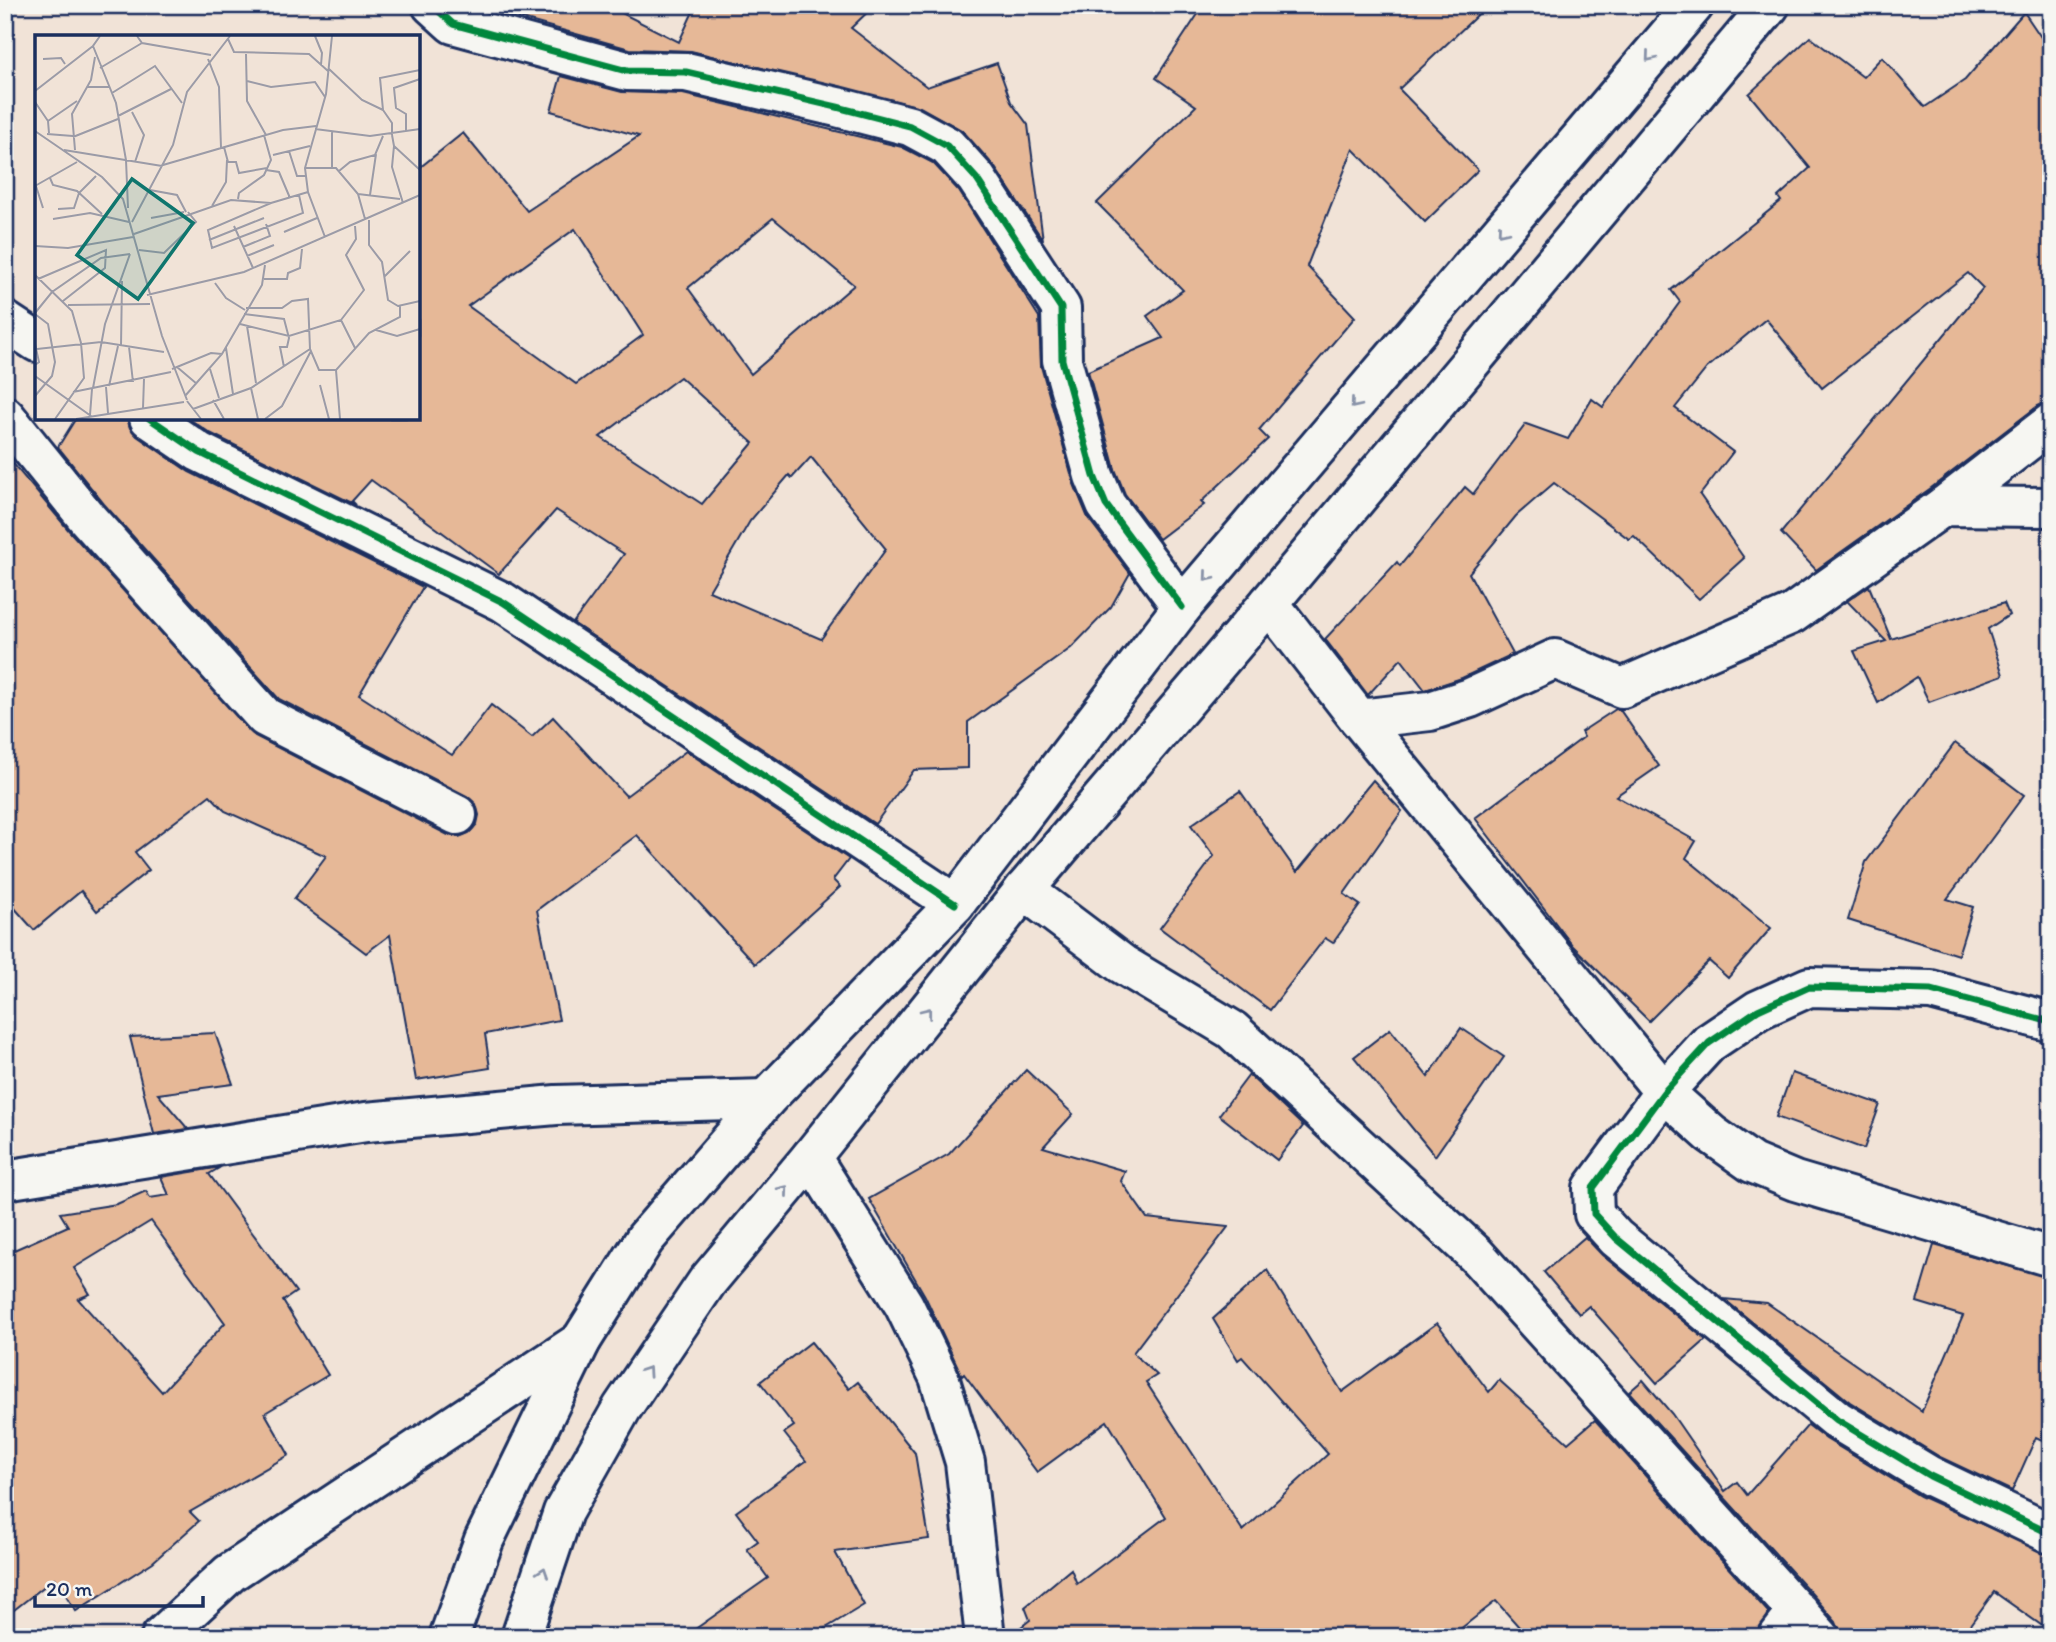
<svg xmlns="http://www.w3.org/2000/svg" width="2056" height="1642" viewBox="0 0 2056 1642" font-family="Itim,sans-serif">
	<rect width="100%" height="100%" fill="#f1e3d7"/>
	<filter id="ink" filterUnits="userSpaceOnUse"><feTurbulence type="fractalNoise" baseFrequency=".0143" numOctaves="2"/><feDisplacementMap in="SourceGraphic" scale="14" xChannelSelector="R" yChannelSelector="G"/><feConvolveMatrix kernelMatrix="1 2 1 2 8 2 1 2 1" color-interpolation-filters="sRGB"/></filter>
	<g filter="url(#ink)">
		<!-- building -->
		<g fill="#e6b897" stroke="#1b2f5e" stroke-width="2" fill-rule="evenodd">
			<polygon points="472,5 606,5 679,42 696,5 875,5 851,28 927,87 997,63 1011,102 1028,125 1043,240 994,166 963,131 920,107 691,51 630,49"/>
			<polygon points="1204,5 1488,5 1399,89 1478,170 1425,222 1353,149 1307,266 1355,317 1259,430 1268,439 1201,502 1204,505 1159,539 1125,494 1115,469 1088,371 1163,338 1147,316 1183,290 1097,203 1196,106 1156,78"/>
			<polygon points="2024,12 2051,52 2051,402 2038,406 1931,488 1816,570 1781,533 1983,288 1968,273 1822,388 1766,319 1707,368 1675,408 1733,452 1700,495 1744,558 1699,599 1634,536 1629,539 1554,483 1516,516 1469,573 1513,654 1462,678 1425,690 1401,659 1368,695 1325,639 1397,562 1400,566 1465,487 1473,494 1526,424 1568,439 1592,399 1603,407 1680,302 1671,290 1781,201 1778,197 1810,168 1749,94 1810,37 1863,77 1882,57 1925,107 1965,80"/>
			<path d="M561,76L622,92L683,94L902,147L933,163L959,191L1039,317L1041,366L1074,484L1088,518L1130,573L1111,607L1071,648L968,722V768L914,770L875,824L573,623L624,554L556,510L499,574L371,480L352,501L356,505L210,433L188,418H418V169L463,133L527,211L639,136L551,111ZM773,218L854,285L751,374L688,288ZM575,229L643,335L576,384L468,306ZM680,377L753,443L702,504L600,437ZM811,457L886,549L821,639L709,591L750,521L789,475L792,478Z"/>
			<polygon points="76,418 127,418 130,428 137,436 189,472 423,587 359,695 452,755 491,705 532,737 553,717 626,796 686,751 849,859 833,880 840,887 755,964 637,835 537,910 559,1020 485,1034 490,1068 416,1080 390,935 366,953 294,899 326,856 225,811 210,795 135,852 149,870 97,911 81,891 34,930 5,897 5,454 71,533 255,736 448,835 459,837 469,833 477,824 479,815 476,804 467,796 279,699 104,504 58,447"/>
			<polygon points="1869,586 1891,639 2004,603 2009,615 1988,629 2003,675 1929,702 1917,677 1878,703 1854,651 1886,641 1847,601"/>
			<polygon points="1616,709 1620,710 1659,766 1616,796 1696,841 1686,858 1771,928 1728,978 1709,961 1649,1021 1573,946 1475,818 1584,737 1581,732"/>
			<polygon points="1955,743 2024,795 1947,899 1973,907 1958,955 1848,920 1866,862"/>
			<polygon points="1373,780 1402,811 1344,894 1360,905 1333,943 1325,938 1270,1010 1160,928 1214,856 1191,825 1240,791 1297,872"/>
			<polygon points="1461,1028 1504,1057 1435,1156 1354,1057 1390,1029 1428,1077"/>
			<polygon points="215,1033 233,1084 158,1094 188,1129 154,1134 130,1037"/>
			<polygon points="1026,1070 1073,1114 1043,1147 1125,1171 1121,1181 1147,1218 1228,1227 1133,1353 1157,1375 1146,1382 1243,1531 1328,1454 1242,1357 1238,1360 1213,1319 1267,1270 1342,1392 1437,1323 1489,1392 1499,1380 1568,1443 1595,1420 1769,1613 1757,1637 1528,1637 1496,1601 1450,1637 1008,1637 1030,1620 1025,1607 1071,1569 1077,1584 1166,1517 1107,1421 1037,1472 964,1374 962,1376 925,1296 869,1199 949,1154"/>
			<polygon points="1792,1073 1880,1104 1864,1149 1776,1117"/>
			<polygon points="1249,1075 1303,1126 1277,1160 1219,1115"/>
			<path d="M221,1167L209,1174L296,1292L283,1301L328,1375L265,1413L289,1455L190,1512L199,1521L153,1562L76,1611L55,1578L5,1617V1254L68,1226L60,1213L117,1204L146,1191L150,1198L169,1195L161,1177ZM151,1221L225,1323L162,1392L78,1299L90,1294L74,1268Z"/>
			<polygon points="1585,1237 1602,1255 1706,1340 1657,1383 1589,1306 1579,1314 1544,1272"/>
			<polygon points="1934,1245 2051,1278 2051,1376 2042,1440 2036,1437 2012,1491 1940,1457 1850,1402 1724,1299 1767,1303 1922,1411 1963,1316 1917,1302"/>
			<polygon points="811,1342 849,1389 858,1382 915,1453 929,1539 835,1552 864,1605 811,1637 684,1637 768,1578 747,1549 758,1541 736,1512 806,1461 784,1433 794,1426 760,1382"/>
			<polygon points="1643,1380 1672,1414 1725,1491 1737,1482 1747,1495 1808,1425 1826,1439 1920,1496 2050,1555 2051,1632 1994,1592 1961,1637 1841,1637 1836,1622 1812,1594 1629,1392"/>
		</g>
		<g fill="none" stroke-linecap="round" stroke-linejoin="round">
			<!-- minor casing -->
			<g stroke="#1b2f5e" stroke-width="44">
				<g id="minor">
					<polyline points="432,5 453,24 627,71 686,72 837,107 910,126 947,146 976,178 1061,308 1062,360 1094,476 1106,505 1182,607"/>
					<polyline points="5,321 37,342"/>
					<polyline points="5,416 87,518 265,717 457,815"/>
					<polyline points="149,418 199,452 503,602 955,904"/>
					<polyline points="1944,506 2051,423"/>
					<polyline points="1269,603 1359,719 1664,1092 1711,1134 1752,1163 1795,1181 2051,1257"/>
					<polyline points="1359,719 1430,711 1470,698 1555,659 1622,688 1792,614 1944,506 2051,507"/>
					<polyline points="1024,890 1122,964 1232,1030 1476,1255 1820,1637"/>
					<polyline points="2051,1022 1931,990 1809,987 1758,1010 1709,1043 1664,1092 1593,1188 1594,1214 1616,1238 1837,1420 1930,1476 2051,1534"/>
					<polyline points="811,1157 904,1305 939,1377 965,1462 985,1637"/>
					<polyline points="5,1180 366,1122 556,1105 766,1099"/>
					<polyline points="161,1637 230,1573 581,1341"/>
					<polyline points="1778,1637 1798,1611"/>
				</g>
			</g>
			<!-- secondary casing -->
			<g stroke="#1b2f5e" stroke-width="44">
				<g id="secondary">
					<polyline points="449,1637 484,1540 581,1341 645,1239 766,1099 955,904 1182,607 1694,5"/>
					<polyline points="521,1637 563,1512 622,1408 707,1282 811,1157 1024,890 1269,603 1770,5"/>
				</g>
			</g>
			<!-- minor -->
			<use href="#minor" stroke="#f6f6f2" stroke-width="38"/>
			<!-- secondary -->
			<use href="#secondary" stroke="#f6f6f2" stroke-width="38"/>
			<!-- cycleway casing -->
			<g stroke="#f6f6f2" stroke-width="11">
				<g id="cycleway">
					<polyline points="432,5 453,24 627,71 686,72 837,107 910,126 947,146 976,178 1061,308 1062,360 1094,476 1106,505 1182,607"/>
					<polyline points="149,418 199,452 503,602 955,904"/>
					<polyline points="2051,1022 1931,990 1809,987 1758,1010 1709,1043 1664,1092 1593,1188 1594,1214 1616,1238 1837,1420 1930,1476 2051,1534"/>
				</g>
			</g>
			<!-- cycleway -->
			<use href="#cycleway" stroke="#00873e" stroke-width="7"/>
		</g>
		<!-- one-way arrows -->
		<defs><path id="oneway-chevron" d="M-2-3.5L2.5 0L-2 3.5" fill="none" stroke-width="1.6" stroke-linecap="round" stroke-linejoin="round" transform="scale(1.75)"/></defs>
		<g stroke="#8892a8">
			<use href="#oneway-chevron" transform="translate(1650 57) rotate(130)"/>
			<use href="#oneway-chevron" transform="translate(1502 231) rotate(130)"/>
			<use href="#oneway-chevron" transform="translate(1355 404) rotate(130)"/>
			<use href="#oneway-chevron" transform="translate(1208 577) rotate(130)"/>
			<use href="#oneway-chevron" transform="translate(927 1012) rotate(-52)"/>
			<use href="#oneway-chevron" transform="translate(784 1190) rotate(-50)"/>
			<use href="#oneway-chevron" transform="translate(647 1371) rotate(-56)"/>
			<use href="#oneway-chevron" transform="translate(543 1572) rotate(-71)"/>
		</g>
	</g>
	<!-- overview -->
	<g transform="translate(35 35)">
		<rect width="385" height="385" fill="#f1e3d7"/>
		<path fill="none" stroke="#9b9ba7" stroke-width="2" d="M65,1L58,11L81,68L91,125L93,173M102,1L107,8L176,20M280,1L287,18L286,30M193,4L199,17L274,19L293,36M211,19L212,66L231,100M8,24L26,23L30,29M173,24L184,52L186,113M65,33L107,8M294,34L327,65L348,75M212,46L236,52L280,47L290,62M52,52H74M0,56L58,11M77,58L120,31L147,68M0,67L13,86L14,98M97,77L109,100L100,127M83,81L136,54M13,86L42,66M280,94L335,101L385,94M0,96L67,142L88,164L127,301L152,365M371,96V79L361,73L359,53L385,44M12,99L38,101M357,100V88L348,75L345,43L385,35M357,100L359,111L385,135M38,102L83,84M359,111L357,132L368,168M189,112L193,127H201L204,138L232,133M29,115L127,131M40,115L37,79L56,45L60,22M254,116L262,141H271M238,120L275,111M128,130L248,95L281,91M297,132V97M270,133H301L323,159L330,184M231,135L244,137L255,163M304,136L315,127L340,120L348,101M15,143L18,150L42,156L67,179M0,148L8,173M0,151L42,127M115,155L142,160L151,177M323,159L365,164M264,160L268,178L177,213L173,195L236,168L273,157M335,160L341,119M203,164L204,158L229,140L236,125L229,100M177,171L191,147L192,125M23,174L39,173L44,158L61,141M116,183L149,177M18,184L55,178L94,187M334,185V210L347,227L353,265L363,271L385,266M97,187L138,110L152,57L195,1M199,191L218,233M249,197L282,183M99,199L196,165L236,168M290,202L273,157L270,133L291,59L297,1M174,205L229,183M0,211L33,213L98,202M208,212L235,201L231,189M104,215L129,218L161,187L153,177M212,221L239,210M0,240L37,276L46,308L49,343L20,384M350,241L375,216M3,244L71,215L70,233L28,266M229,244H252L253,238L265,233L267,214M180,248L191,263L210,275M112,260L209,237L385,160M33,270L115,269M211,273H247L257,266L273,264L275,314L284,335H301M0,278L17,257L66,223L95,219M0,279L13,289L20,327L17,341L0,361M209,279L249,284L254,303L252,312H245L249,332M306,285L320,313M205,289L254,301L306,285L329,255L311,220L321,204L320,191M212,291L221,348M341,295L362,301L385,294M0,309L4,327L0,330M86,311L87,246M94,312L98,347M191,313L198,359M2,314L66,307L129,317M142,332L162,349M137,334L176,318L187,319M175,334L184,363M0,341L56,381M285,350L294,384M74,351L83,311M71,352L73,378M58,353L70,289L95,219M216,353L223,384M38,357L136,337M150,361L187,319L227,250L230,230M178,365L189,384M152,366L166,384M108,373L109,344M158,374L216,353L275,314M55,380L57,354M41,384L149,367M230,384L247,371L276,316M305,384L301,335L334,298L365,282V271"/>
		<path fill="#0f766e" fill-opacity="0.15" stroke="#0f766e" stroke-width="3.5" d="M97,144L158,188L103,264L42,220Z"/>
		<rect width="385" height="385" fill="none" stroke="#1b2f5e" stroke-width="3.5"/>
	</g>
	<!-- margin -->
	<rect width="2056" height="1642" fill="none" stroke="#f6f6f2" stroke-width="28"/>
	<rect x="14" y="14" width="2028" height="1614" fill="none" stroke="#1b2f5e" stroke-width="2.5" filter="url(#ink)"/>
	<!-- scale -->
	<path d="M35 1596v10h168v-10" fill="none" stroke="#1b2f5e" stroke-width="3.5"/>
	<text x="46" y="1596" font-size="21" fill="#1b2f5e" stroke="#f6f6f2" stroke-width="5" paint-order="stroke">20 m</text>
</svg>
